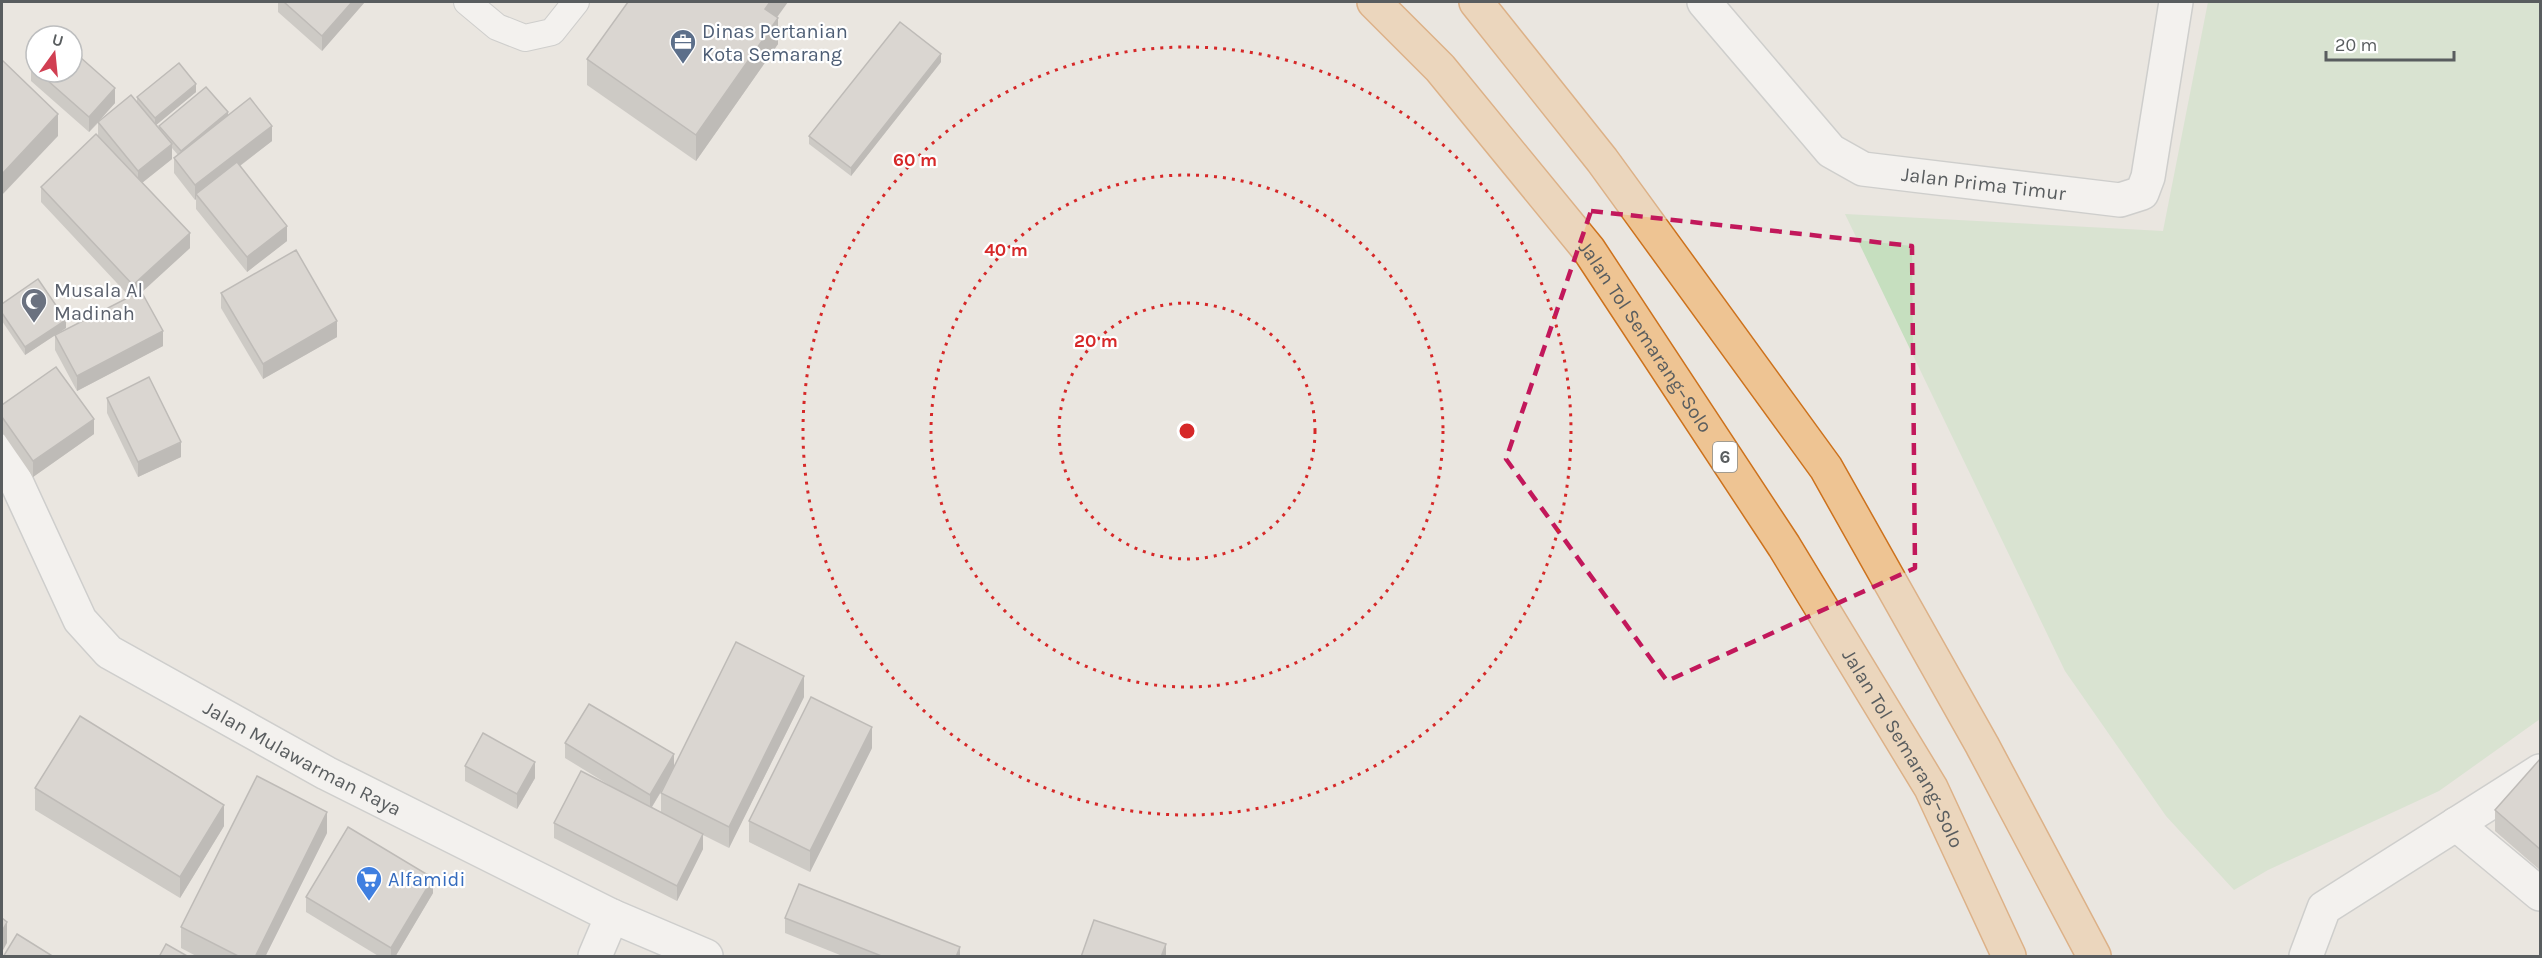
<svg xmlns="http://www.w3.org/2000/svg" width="2542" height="958" viewBox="0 0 2542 958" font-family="Karla,sans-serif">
	<rect width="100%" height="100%" fill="#eae6e0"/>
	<!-- green -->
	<polygon fill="#c6dfbf" points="2208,2 2540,2 2540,719 2439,791 2268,870 2234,890 2166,816 2065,671 1845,214 2163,231"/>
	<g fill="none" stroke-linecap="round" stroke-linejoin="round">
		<!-- service casing -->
		<g stroke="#aeb2b4" stroke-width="28">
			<polyline id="service" points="467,2 497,27 525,38 552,32 576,2"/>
		</g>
		<!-- minor casing -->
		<g stroke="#aeb2b4" stroke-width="36">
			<g id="minor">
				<path id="s1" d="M1704,2L1831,151L1863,169L2120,200L2142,193L2148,177L2176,2"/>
				<polyline points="2456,824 2540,894"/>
				<polyline points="595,956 612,916"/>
				<polyline points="2306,956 2324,908 2540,771"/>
			</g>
		</g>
		<!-- secondary casing -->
		<g stroke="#adb1b4" stroke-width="36">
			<g id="secondary">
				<path id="s2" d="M2,451L80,620L109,652L326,773L612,916L706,956"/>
			</g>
		</g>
		<!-- motorway casing -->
		<g stroke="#cd721d" stroke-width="36">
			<g id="motorway">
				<path id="s3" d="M1374,2L1440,68L1589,250L1784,546L1931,788L2009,956"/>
				<polyline points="1476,2 1602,160 1826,468 1982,745 2094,956"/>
			</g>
		</g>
		<!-- service -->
		<use href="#service" stroke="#fff" stroke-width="26"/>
		<!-- minor -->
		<use href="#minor" stroke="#fff" stroke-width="33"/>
		<!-- secondary -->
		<use href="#secondary" stroke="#fff" stroke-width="33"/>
		<!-- motorway -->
		<use href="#motorway" stroke="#eec493" stroke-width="33"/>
	</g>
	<!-- wall -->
	<g fill="#aba8a4" fill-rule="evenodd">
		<polygon points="278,2 364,2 364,3 322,51 278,12"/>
		<polygon points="777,17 778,44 696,161 587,85 587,59"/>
		<polygon points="36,61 36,72 72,72 115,103 99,121 137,102 137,97 196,92 156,125 159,129 159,126 228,116 272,141 240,166 287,241 247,272 196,209 196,199 195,200 174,173 174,158 178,155 172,148 172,159 142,183 190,248 142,292 163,346 77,391 55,350 55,335 130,297 41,202 41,187 98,136 98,123 89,132 31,81 31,66"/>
		<polygon points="941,62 851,176 809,144 809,136"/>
		<polygon points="221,293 337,337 263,379 221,308"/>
		<polygon points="2,304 66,328 25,355 2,321"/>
		<polygon points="107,398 181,457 138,477 107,413"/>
		<polygon points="2,405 94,434 33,477 2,432"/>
		<path d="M804,697L729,848L703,835V849L677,901L554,838V823L614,788L565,758V743L674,766ZM664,787L661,793V812L652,807Z"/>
		<polygon points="872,748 810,872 749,842 749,821"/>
		<polygon points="2541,758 2541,871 2495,831 2495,810"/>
		<polygon points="465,766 535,778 517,809 465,781"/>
		<polygon points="35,788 224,826 180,898 35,810"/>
		<polygon points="327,833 265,957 198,957 181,948 181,927"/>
		<polygon points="433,893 395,957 380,957 306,912 306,897"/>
		<polygon points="785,918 960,957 845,957 785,933"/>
	</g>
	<!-- shaded-wall -->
	<g fill="#8b8886">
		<polygon points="352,2 364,2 364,3 322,51 322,36"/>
		<polygon points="770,2 788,2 765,34 765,9"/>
		<polygon points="778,18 778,44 696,161 696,135"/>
		<polygon points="941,54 941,62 851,176 851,168"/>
		<polygon points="196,84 196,92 155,126 155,118"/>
		<polygon points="115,88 115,103 89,132 89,117"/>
		<polygon points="228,112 228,120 181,159 181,151"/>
		<polygon points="58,114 58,136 2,195 2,174"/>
		<polygon points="272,126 272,141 199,197 196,194 196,199 195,200 195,185"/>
		<polygon points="172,144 172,159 138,186 138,171"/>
		<polygon points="287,226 287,241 247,272 247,257"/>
		<polygon points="190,233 190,248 133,300 133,285"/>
		<polygon points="66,320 66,328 25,355 25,347"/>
		<polygon points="337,321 337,337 263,379 263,364"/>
		<polygon points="163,331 163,346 77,391 77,376"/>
		<polygon points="94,419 94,434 33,477 33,461"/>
		<polygon points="181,442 181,457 138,477 138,462"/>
		<polygon points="804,676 804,697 729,848 729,827"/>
		<polygon points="872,727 872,748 810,872 810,851"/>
		<polygon points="674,754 674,769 650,810 650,795"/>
		<polygon points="535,762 535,778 517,809 517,794"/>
		<polygon points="224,805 224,826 180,898 180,877"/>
		<polygon points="327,812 327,833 265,957 255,957"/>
		<polygon points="703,834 703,849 677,901 677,886"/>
		<polygon points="433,878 433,893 395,957 391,957 391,948"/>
		<polygon points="7,922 7,943 2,952 2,931"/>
		<polygon points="1166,944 1166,957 1161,957"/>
		<polygon points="960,947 960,957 956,957"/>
	</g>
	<!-- building -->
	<g fill="#c7c3bf" stroke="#8b8886" stroke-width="1.5">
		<polygon points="284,2 352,2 322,36"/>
		<polygon points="628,2 770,2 765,9 778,18 696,135 587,59"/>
		<polygon points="900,22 941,54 851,168 809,136"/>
		<polygon points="72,50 115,88 89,117 38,72 72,72"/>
		<polygon points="2,60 58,114 2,174"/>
		<polygon points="36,61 36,71 31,66"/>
		<polygon points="179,63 196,84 155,118 137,97"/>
		<polygon points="206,87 228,112 181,151 159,126"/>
		<polygon points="131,95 172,144 138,171 98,122"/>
		<polygon points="250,98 272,126 195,185 174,158"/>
		<polygon points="96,134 190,233 133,285 41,187"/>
		<polygon points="237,162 287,226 247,257 196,194"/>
		<polygon points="296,250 337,321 263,364 221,293"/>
		<polygon points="38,279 66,320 25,347 2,313 2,304"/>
		<polygon points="141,291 163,331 77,376 55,335"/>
		<polygon points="56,367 94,419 33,461 2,417 2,405"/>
		<polygon points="149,377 181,442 138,462 107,398"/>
		<polygon points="736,642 804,676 729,827 661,793"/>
		<polygon points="811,697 872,727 810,851 749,821"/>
		<polygon points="589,704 674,754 650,795 565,743"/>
		<polygon points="80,716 224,805 180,877 35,788"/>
		<polygon points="483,733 535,762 517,794 465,766"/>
		<polygon points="2541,758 2541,850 2495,810"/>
		<polygon points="581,771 703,834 677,886 554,823"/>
		<polygon points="257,776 327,812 255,957 240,957 181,927"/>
		<polygon points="348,827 433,878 391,948 306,897"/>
		<polygon points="799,884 960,947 956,957 884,957 785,918"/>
		<polygon points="2,918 7,922 2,931"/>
		<polygon points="1094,920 1166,944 1161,957 1081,957"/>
		<polygon points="17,934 54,957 3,957"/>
		<polygon points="166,944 189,957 159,957"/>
	</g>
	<!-- marked area -->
	<path d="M0 0H2542V958H0ZM1591,211L1912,246L1915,568L1667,681L1506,459Z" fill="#eae6e0" fill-opacity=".55" fill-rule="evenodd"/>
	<path fill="none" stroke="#c2185b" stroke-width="4.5" stroke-dasharray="12 8" stroke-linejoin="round" d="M1591,211L1912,246L1915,568L1667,681L1506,459Z"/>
	<!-- distance rings -->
	<g fill="none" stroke="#d62828" stroke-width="3" stroke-dasharray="3 6">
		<circle cx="1187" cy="431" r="128"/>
		<circle cx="1187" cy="431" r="256"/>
		<circle cx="1187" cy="431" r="384"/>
	</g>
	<!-- icons -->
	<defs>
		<g id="office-pin" transform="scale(1.35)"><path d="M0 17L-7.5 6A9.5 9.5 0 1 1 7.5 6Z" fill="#5c6f8a" stroke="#fff"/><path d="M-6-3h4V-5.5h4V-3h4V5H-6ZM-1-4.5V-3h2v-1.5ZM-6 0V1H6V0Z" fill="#fff"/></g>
		<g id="mosque-pin" transform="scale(1.35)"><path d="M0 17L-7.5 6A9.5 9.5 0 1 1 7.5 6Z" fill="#6b7280" stroke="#fff"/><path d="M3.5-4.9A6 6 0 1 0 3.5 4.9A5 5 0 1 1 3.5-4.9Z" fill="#fff"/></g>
		<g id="supermarket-pin" transform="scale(1.35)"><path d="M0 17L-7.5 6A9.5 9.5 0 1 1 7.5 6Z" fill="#3f7fe0" stroke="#fff"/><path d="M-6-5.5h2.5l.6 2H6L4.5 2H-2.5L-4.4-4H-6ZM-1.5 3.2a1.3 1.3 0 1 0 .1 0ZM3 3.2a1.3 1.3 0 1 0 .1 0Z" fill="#fff"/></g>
	</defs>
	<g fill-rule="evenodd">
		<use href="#office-pin" x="683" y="42"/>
		<use href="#mosque-pin" x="34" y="301"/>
		<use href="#supermarket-pin" x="369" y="879"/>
	</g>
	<g text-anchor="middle" stroke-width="4.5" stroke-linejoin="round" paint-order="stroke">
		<!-- shield labels -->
		<rect fill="#fff" stroke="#8b8e8f" stroke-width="1.5" x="1713" y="442" width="24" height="30" rx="4.5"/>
		<g font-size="18" font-weight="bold" fill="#595d5f">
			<text x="1725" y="463">6</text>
		</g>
		<!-- service labels -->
		<g font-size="20" fill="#4e5e75" stroke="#fff" text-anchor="start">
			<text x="702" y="38">Dinas Pertanian<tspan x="702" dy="23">Kota Semarang</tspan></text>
		</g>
		<!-- street labels -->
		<g font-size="20" fill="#595d5f" stroke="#fff">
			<text dy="7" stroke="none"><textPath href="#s1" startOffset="354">Jalan Prima Timur</textPath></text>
			<text dy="7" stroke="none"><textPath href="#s3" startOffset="432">Jalan Tol Semarang–Solo</textPath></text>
			<text dy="7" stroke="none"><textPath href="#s3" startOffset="918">Jalan Tol Semarang–Solo</textPath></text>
			<text dy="7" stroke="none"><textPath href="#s2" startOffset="450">Jalan Mulawarman Raya</textPath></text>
		</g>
		<!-- worship labels -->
		<g font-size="20" fill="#5b616d" stroke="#fff" text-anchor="start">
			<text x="54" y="297">Musala Al<tspan x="54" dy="23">Madinah</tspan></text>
		</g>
		<!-- shop labels -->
		<g font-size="20" fill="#366cbe" stroke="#fff" text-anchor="start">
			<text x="388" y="886">Alfamidi</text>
		</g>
	</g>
	<circle cx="1187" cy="431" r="9" fill="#d62828" stroke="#fff" stroke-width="3"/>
	<g font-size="18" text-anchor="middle" font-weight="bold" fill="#d62828" stroke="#fff" stroke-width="4.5" stroke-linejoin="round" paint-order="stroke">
		<text x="915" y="166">60 m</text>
		<text x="1006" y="256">40 m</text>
		<text x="1096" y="347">20 m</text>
	</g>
	<!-- border -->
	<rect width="2542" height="958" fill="none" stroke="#595d5f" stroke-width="6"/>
	<!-- north arrow -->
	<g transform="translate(54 54) rotate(15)"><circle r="28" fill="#ffffff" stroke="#bdbebf" stroke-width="1.5"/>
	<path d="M0-4.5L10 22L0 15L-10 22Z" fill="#d13f52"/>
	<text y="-9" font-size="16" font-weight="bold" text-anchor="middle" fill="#595d5f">U</text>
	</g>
	<!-- scale -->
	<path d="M2326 51v9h128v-9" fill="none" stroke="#595d5f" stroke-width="3"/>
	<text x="2335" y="51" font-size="18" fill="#595d5f" stroke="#ffffff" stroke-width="4.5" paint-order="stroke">20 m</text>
</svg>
